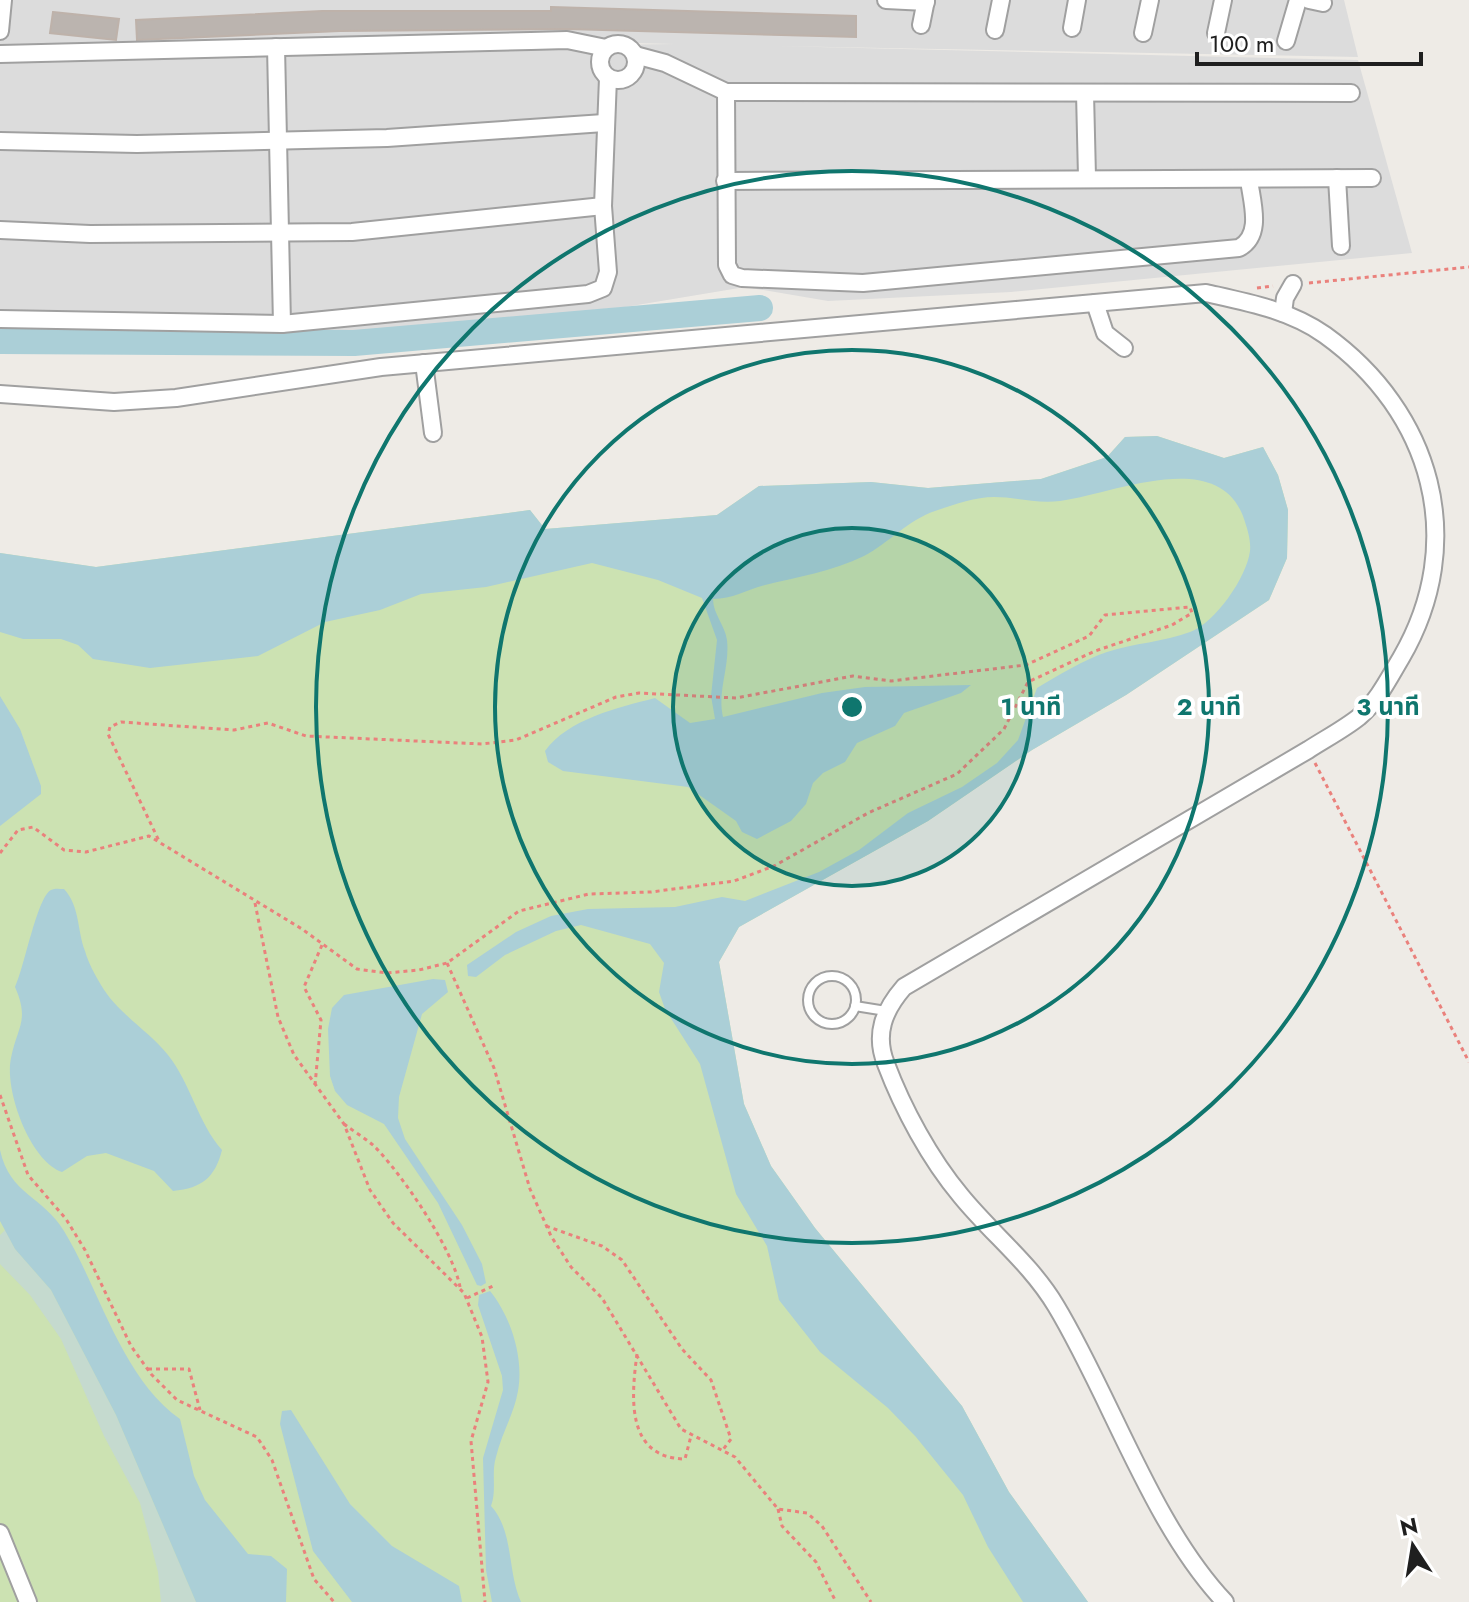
<svg xmlns="http://www.w3.org/2000/svg" width="1469" height="1602" viewBox="0 0 1469 1602" font-family="Jost,'Noto Sans Thai',sans-serif">
	<rect width="100%" height="100%" fill="#eeebe6"/>
	<!-- residential -->
	<polygon fill="#dcdcdc" points="0,0 1344,0 1358,57 776,46 1358,60 1412,253 1011,292 828,301 745,287 625,307 353,333 180,332 0,324 0,53 674,44 509,40 0,50"/>
	<!-- grass -->
	<polygon fill="#cce2b2" points="1157,436 1224,458 1263,447 1278,475 1288,510 1287,558 1269,600 1126,695 1032,750 928,821 739,927 719,962 744,1104 771,1166 815,1228 962,1406 1009,1492 1088,1602 0,1602 0,553 96,567 530,510 545,529 717,515 759,486 871,482 928,488 1041,479 1107,457 1125,437"/>
	<!-- wetland -->
	<polygon fill="#c5dacf" points="5,1230 15,1249 51,1290 116,1415 196,1602 161,1602 158,1572 140,1503 104,1436 61,1339 30,1295 0,1264 0,1235"/>
	<!-- water -->
	<g fill="#abcfd7">
		<path d="M1157,436L1224,458L1263,447L1278,475L1288,510L1287,558L1269,600L1126,695L1032,750L928,821L739,927L719,962L744,1104L771,1166L815,1228L962,1406L1009,1492L1088,1602H1023L988,1547L963,1495L916,1437L888,1408L820,1352L779,1300L767,1246L736,1194L700,1064L665,1009L659,992L664,963L650,944L581,925L556,931L505,955L476,977L468,976L467,965L516,932L551,916L588,909L675,907L722,897L745,901L819,872L859,850L908,813L962,787L997,763L1018,740L1037,688C1059,675 1083,660 1107,652C1134,643 1164,642 1190,632C1215,623 1247,577 1250,551C1251,542 1248,531 1245,522C1222,444 1114,494 1060,501C1036,504 1017,497 994,497C975,497 953,505 935,511C908,520 889,543 864,556C833,571 798,577 765,585C746,590 733,599 713,599C713,614 725,625 727,640C730,667 717,691 723,717L822,693L865,687L971,685L961,693L904,713L895,726L857,743L845,762L823,773L813,783L806,804L791,821L757,839L742,832L736,821L688,787L563,771L548,762L545,751C568,719 617,708 655,698L690,723L715,719L711,696L717,640L702,598L658,580L592,563L486,587L421,594L380,610L325,622L258,656L150,668L93,659L78,645L61,639H23L0,632V553L96,567L530,510L545,529L717,515L759,486L871,482L928,488L1041,479L1107,457L1125,437Z"/>
		<polygon points="0,696 20,729 41,786 41,794 0,826"/>
		<path d="M64,889C80,906 77,930 85,951C88,962 95,975 101,985C118,1014 147,1029 168,1055C191,1084 198,1123 222,1150C215,1177 203,1188 173,1191L154,1171L106,1153L87,1156L62,1172C30,1161 4,1090 11,1058C17,1027 30,1021 15,987C24,969 37,897 51,890C55,888 60,889 64,889Z"/>
		<polygon points="433,979 445,980 448,992 422,1014 399,1097 398,1118 405,1139 462,1225 482,1264 486,1283 481,1286 477,1285 438,1203 384,1124 347,1105 335,1091 330,1076 328,1029 332,1008 344,995"/>
		<path d="M0,1150C10,1195 43,1196 64,1231C100,1290 121,1377 180,1419L194,1476L205,1500L248,1554L271,1556L287,1569L286,1602H196L116,1415L51,1290L15,1249L0,1221Z"/>
		<path d="M490,1291C511,1317 524,1358 518,1391C514,1414 501,1435 496,1457C491,1473 497,1490 491,1506C514,1531 507,1571 521,1602H492L486,1570L483,1458L503,1390L502,1376L478,1305L479,1295Z"/>
		<polygon points="291,1410 350,1504 392,1546 459,1586 462,1602 352,1602 313,1551 280,1424 282,1411"/>
	</g>
	<g fill="none" stroke-linecap="round" stroke-linejoin="round">
		<!-- river -->
		<polyline stroke="#abcfd7" stroke-width="26" points="0,341 354,343 760,308"/>
	</g>
	<!-- building -->
	<g fill="#bbb4af" stroke="#beb2aa" stroke-width="2">
		<polygon points="551,7 856,16 856,37 567,29 340,31 137,40 136,20 322,11 551,11"/>
		<polygon points="53,12 119,19 116,40 50,33"/>
	</g>
	<g fill="none" stroke-linecap="round" stroke-linejoin="round">
		<!-- service casing -->
		<g stroke="#a0a0a0" stroke-width="12">
			<g id="service">
				<circle cx="832" cy="1000" r="24"/>
				<polyline points="855,1006 886,1011"/>
			</g>
		</g>
		<!-- minor casing -->
		<g stroke="#a0a0a0" stroke-width="20">
			<g id="minor">
				<polyline points="886,0 926,2"/>
				<polyline points="1309,0 1323,3"/>
				<polyline points="921,25 926,0"/>
				<polyline points="1072,28 1077,0"/>
				<polyline points="995,30 1001,0"/>
				<polyline points="0,31 3,0"/>
				<polyline points="1143,33 1150,0"/>
				<polyline points="1216,33 1223,0"/>
				<polyline points="1286,41 1298,0"/>
				<circle cx="618" cy="62" r="18"/>
				<polyline points="276,47 282,324"/>
				<polyline points="0,54 531,41 567,40 606,48"/>
				<polyline points="635,55 665,63 726,92 1351,93"/>
				<path d="M726,92L727,265L732,275L742,278L863,283L1239,248C1263,235 1252,203 1249,180"/>
				<polyline points="1085,93 1087,177"/>
				<polyline points="0,141 137,144 387,138 604,123"/>
				<polyline points="1337,178 1341,246"/>
				<polyline points="725,181 1372,178"/>
				<polyline points="0,230 90,234 352,232 603,206"/>
				<polyline points="1095,303 1105,333 1124,348"/>
				<polyline points="1283,313 1285,298 1293,284"/>
				<polyline points="0,319 282,324 588,294 603,288 608,272 603,206 608,78"/>
				<polyline points="424,363 433,433"/>
				<path d="M0,394L114,402L176,398L381,367L1206,293C1246,302 1290,310 1325,335C1432,412 1469,541 1401,658C1389,678 1378,701 1359,717C1344,729 1325,739 1308,750L904,987C884,1010 874,1034 886,1064C903,1109 930,1159 961,1196C992,1234 1031,1264 1056,1306C1111,1397 1152,1525 1225,1602"/>
				<polyline points="0,1533 28,1602"/>
			</g>
		</g>
		<!-- path -->
		<g stroke="#ea817c" stroke-width="3" stroke-dasharray="4 4" stroke-linecap="butt">
			<polyline points="1309,283 1469,267"/>
			<polyline points="1257,288 1273,286"/>
			<polyline points="1315,763 1469,1062"/>
			<polyline points="0,853 18,830 33,827 64,850 86,852 149,836 302,929 357,969 387,973 419,970 447,963 519,911 589,894 651,892 734,881 774,866 868,813 957,774 1004,729 1028,682 1095,651 1172,625 1192,613 1190,607 1105,615 1089,636 1026,665 891,681 853,676 736,698 639,693 616,697 516,740 482,744 306,736 268,723 234,730 121,722 110,727 108,734 160,843"/>
			<polyline points="255,903 278,1017 294,1055 344,1124 370,1190 393,1223 464,1293 482,1337 488,1382 471,1441 485,1602"/>
			<polyline points="447,963 494,1068 530,1189 551,1236 571,1267 602,1298 681,1429 735,1457 778,1509 807,1513 822,1526 871,1602"/>
			<polyline points="315,1085 321,1020 304,987 322,945"/>
			<polyline points="0,1095 28,1175 66,1219 85,1250 131,1346 151,1374 177,1400 257,1437 272,1460 314,1579 334,1602"/>
			<path d="M344,1124C353,1131 365,1138 374,1146C402,1174 453,1249 460,1287"/>
			<polyline points="546,1226 602,1246 622,1260 682,1349 711,1380 731,1439 722,1451"/>
			<polyline points="467,1298 493,1286"/>
			<path d="M637,1354C631,1398 626,1458 685,1459L691,1436"/>
			<polyline points="148,1369 189,1369 200,1410"/>
			<polyline points="778,1509 782,1526 816,1562 836,1602"/>
		</g>
		<!-- service -->
		<use href="#service" stroke="#fff" stroke-width="8"/>
		<!-- minor -->
		<use href="#minor" stroke="#fff" stroke-width="16"/>
	</g>
	<!-- distance rings -->
	<circle cx="852" cy="707" r="179" fill="#0f766e" fill-opacity=".12"/>
	<g fill="none" stroke="#0f766e" stroke-width="4">
		<circle cx="852" cy="707" r="179"/>
		<circle cx="852" cy="707" r="357"/>
		<circle cx="852" cy="707" r="536"/>
	</g>
	<circle cx="852" cy="707" r="12" fill="#0f766e" stroke="#fff" stroke-width="4"/>
	<g font-size="24" text-anchor="middle" font-weight="bold" fill="#0f766e" stroke="#fff" stroke-width="8" stroke-linejoin="round" paint-order="stroke">
		<text x="1031" y="715">1 นาที</text>
		<text x="1209" y="715">2 นาที</text>
		<text x="1388" y="715">3 นาที</text>
	</g>
	<!-- north arrow -->
	<g transform="translate(1413 1546) rotate(348)" stroke="#ffffff" stroke-width="6" paint-order="stroke">
	<path d="M0-6L14 30L0 20L-14 30Z" fill="#1f1f1f"/>
	<text y="-12" font-size="22" font-weight="bold" text-anchor="middle" fill="#1f1f1f">N</text>
	</g>
	<!-- scale -->
	<path d="M1197 52v12h224v-12" fill="none" stroke="#1f1f1f" stroke-width="4"/>
	<text x="1209" y="52" font-size="24" fill="#1f1f1f" stroke="#ffffff" stroke-width="6" paint-order="stroke">100 m</text>
</svg>
